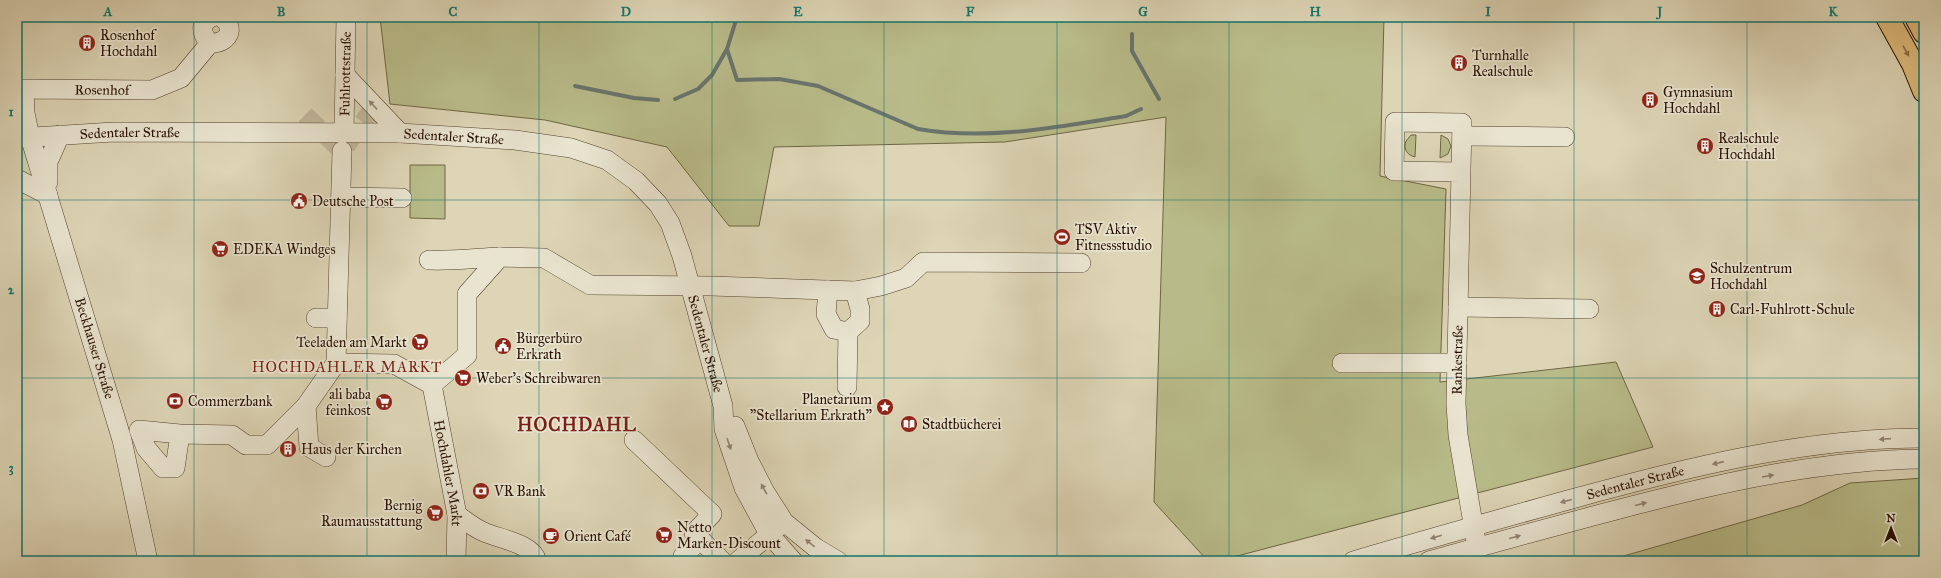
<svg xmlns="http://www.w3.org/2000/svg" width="1941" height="578" viewBox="0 0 1941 578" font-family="'IM FELL Great Primer',serif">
	<rect width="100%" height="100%" fill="#ddd5b6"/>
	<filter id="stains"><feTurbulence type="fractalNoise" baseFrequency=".005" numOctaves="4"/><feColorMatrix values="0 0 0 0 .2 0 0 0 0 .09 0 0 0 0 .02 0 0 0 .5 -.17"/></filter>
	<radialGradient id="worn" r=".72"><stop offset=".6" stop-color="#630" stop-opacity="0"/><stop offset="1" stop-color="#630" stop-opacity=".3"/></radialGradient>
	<!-- green -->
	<g fill="#b8bb89" stroke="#706544">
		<polygon points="380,17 1384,17 1380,176 1446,189 1440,382 1616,362 1653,447 1218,561 1208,561 1154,502 1166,117 1005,142 774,147 759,226 729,226 667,147 545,120 390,104"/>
		<path d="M1411,135H1416L1415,157C1407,155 1403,149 1406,141Z"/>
		<polygon points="1441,135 1448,139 1451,146 1448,154 1440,158"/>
		<polygon points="410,165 445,165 445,219 410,218"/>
		<polygon points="1924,478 1924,561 1606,561 1802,505 1850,483"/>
	</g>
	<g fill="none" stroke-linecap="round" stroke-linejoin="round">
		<!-- stream -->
		<g stroke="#69746d" stroke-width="4">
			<polyline points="1132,34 1132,51 1159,99"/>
			<path d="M727,49L737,80L779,79L818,86L918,129C988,141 1057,127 1126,116L1141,109"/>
			<polyline points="575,86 634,98 658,100"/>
			<polyline points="675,99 698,89 712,75 727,49 737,17"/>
		</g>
		<!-- minor-tunnel -->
		<polyline stroke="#c2b79b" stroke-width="19" stroke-dasharray="19 10" stroke-linecap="butt" points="305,115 342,151 380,99"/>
		<!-- minor casing -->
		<g stroke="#55402e" stroke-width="20">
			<g id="minor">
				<path d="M212,17C199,23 201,34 210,43C228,44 237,28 221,17"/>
				<polyline points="345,75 400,133"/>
				<path id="s1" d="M344,132L346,17"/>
				<polyline points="1462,136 1565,137"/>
				<path id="s2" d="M17,138L114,132L400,133L515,140L571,148L607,160L636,181L658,204L670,223L682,256L723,406L724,429L744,488L769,534L793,561"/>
				<polyline points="1461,172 1394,171 1395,122 1462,123 1456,404 1458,435 1477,547"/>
				<polyline points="17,179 48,195"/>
				<polyline points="48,182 48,162 60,135"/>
				<polyline points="341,197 402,198"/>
				<path d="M429,260C453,261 476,258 500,257"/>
				<polyline points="828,290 826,314 834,329 848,332 860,321 860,309 855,291"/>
				<polyline points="1458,307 1589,309"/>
				<polyline points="316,318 337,318"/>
				<path id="s3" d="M336,363L394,364L432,385L457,515L456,561"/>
				<polyline points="1342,363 1457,363"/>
				<polyline points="432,385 467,355 467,294 500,257 544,258 590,285 711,286 855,291 881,286 906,278 923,262 1081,263"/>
				<polyline points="847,387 848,332"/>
				<polyline points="306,406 336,363 342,151"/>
				<polyline points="735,426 749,461 765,492 784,522 816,548 838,561"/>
				<polyline points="180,434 139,430 146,448 163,468 175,468 180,434 232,435 246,445 267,445 306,406 309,447 326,457"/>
				<polyline points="634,440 712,514 694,533 722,561"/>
				<path d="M457,515C465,520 474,528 484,532C499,539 532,543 537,561"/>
				<polyline points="683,556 700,540"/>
				<path id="s4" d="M148,561L122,440L30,137L25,113L24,89L152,90L181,78L210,43"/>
				<polyline points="738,561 778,527"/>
				<path id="s5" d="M1353,561C1424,540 1496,520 1568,500C1684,468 1803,438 1924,438"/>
				<path d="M1429,561C1490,544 1551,527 1612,511C1714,484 1818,460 1924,459"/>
			</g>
		</g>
		<!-- major casing -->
		<g stroke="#280f00" stroke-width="24">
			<g id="major">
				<polyline points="1887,17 1913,64 1924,91"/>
				<polyline points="1916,17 1924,32"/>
			</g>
		</g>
		<!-- minor -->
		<use href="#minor" stroke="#e9e4d0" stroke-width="19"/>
		<!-- major -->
		<use href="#major" stroke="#deba7b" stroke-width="22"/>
	</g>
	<!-- one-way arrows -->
	<defs><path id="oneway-solid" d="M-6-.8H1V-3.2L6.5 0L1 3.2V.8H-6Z"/></defs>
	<use fill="#8c6d44" href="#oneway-solid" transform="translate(1906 51) rotate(61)"/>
	<g fill="#928472">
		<use href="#oneway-solid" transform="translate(373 105) rotate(-133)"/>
		<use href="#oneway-solid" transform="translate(1885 439) rotate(176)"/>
		<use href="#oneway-solid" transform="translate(729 444) rotate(71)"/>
		<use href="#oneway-solid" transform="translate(1718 463) rotate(167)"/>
		<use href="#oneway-solid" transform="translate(1768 476) rotate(-10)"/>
		<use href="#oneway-solid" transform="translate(764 489) rotate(-119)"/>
		<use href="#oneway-solid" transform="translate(1566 501) rotate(165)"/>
		<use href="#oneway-solid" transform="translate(1641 504) rotate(-15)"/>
		<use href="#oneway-solid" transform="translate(1436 537) rotate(164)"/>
		<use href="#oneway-solid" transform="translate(1515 537) rotate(-15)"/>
		<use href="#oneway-solid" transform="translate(810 543) rotate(-141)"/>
	</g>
	<!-- grid -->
	<path fill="none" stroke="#0f766e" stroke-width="1" stroke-opacity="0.55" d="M194,17V561M367,17V561M539,17V561M712,17V561M884,17V561M1057,17V561M1229,17V561M1402,17V561M1574,17V561M1747,17V561M17,200H1924M17,378H1924"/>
	<!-- icons -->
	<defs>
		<g id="building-disc" transform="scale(0.9)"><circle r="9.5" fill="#8f2418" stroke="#e9e4d0"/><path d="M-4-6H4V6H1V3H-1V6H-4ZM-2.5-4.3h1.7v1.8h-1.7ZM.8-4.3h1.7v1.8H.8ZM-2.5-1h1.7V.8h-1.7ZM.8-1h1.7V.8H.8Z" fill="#fff"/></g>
		<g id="civic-disc" transform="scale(0.9)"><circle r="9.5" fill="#8f2418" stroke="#e9e4d0"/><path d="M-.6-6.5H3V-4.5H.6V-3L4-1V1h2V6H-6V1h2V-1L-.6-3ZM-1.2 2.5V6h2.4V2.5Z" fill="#fff"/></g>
		<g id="stadium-disc" transform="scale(0.9)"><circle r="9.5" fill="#8f2418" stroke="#e9e4d0"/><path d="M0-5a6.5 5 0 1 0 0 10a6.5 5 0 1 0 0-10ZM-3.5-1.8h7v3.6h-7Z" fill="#fff"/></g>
		<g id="supermarket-disc" transform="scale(0.9)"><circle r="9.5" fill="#8f2418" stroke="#e9e4d0"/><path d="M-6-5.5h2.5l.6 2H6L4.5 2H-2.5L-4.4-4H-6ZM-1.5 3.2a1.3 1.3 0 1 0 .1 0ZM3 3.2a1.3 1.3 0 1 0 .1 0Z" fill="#fff"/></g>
		<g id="school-disc" transform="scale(0.9)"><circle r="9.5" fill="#8f2418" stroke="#e9e4d0"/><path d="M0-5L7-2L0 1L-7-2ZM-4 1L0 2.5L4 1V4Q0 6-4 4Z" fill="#fff"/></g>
		<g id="bank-disc" transform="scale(0.9)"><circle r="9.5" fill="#8f2418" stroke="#e9e4d0"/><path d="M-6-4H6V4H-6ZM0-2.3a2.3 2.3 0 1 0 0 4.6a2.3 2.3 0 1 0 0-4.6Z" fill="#fff"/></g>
		<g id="sight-disc" transform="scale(0.9)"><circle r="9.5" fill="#8f2418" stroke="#e9e4d0"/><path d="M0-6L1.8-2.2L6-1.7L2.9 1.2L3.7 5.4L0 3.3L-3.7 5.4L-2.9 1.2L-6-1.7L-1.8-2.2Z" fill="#fff"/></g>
		<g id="library-disc" transform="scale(0.9)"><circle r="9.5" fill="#8f2418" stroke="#e9e4d0"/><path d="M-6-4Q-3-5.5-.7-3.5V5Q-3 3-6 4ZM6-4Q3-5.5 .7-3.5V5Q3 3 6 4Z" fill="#fff"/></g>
		<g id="cafe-disc" transform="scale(0.9)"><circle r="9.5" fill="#8f2418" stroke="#e9e4d0"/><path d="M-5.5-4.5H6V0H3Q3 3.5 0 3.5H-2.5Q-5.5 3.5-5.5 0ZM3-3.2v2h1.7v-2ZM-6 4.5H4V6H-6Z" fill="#fff"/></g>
	</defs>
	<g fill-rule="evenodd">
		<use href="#building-disc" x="87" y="43"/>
		<use href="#building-disc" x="1459" y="63"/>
		<use href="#building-disc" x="1650" y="100"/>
		<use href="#building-disc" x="1705" y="146"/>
		<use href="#civic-disc" x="299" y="201"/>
		<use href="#stadium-disc" x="1062" y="237"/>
		<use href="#supermarket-disc" x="220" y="249"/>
		<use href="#school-disc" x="1697" y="276"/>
		<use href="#building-disc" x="1717" y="309"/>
		<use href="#supermarket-disc" x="420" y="342"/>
		<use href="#civic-disc" x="503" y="346"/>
		<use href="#supermarket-disc" x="463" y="378"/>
		<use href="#bank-disc" x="175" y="401"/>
		<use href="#supermarket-disc" x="384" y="402"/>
		<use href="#sight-disc" x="885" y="407"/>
		<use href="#library-disc" x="909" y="424"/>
		<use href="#building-disc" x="288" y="449"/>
		<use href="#bank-disc" x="481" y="491"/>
		<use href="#supermarket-disc" x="435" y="513"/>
		<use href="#supermarket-disc" x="664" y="535"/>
		<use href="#cafe-disc" x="551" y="536"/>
	</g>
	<g text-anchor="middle" stroke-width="3.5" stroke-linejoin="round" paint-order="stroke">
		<!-- poi labels -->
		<g font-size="14" fill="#280f00" stroke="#e9e4d0" text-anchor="start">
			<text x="100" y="40">Rosenhof<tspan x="100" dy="16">Hochdahl</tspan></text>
			<text x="1472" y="60">Turnhalle<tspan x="1472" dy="16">Realschule</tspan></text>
			<text x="1663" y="97">Gymnasium<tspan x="1663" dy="16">Hochdahl</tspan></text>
			<text x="1718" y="143">Realschule<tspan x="1718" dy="16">Hochdahl</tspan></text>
			<text x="312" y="206">Deutsche Post</text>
			<text x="1075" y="234">TSV Aktiv<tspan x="1075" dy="16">Fitnessstudio</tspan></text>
			<text x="233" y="254">EDEKA Windges</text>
			<text x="1710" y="273">Schulzentrum<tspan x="1710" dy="16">Hochdahl</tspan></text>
			<text x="1730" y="314">Carl-Fuhlrott-Schule</text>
			<text x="516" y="343">Bürgerbüro<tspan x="516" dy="16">Erkrath</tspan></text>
			<text x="407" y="347" text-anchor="end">Teeladen am Markt</text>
			<text x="476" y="383">Weber's Schreibwaren</text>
			<text x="371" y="399" text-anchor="end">ali baba<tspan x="371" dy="16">feinkost</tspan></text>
			<text x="872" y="404" text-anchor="end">Planetarium<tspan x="872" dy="16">"Stellarium Erkrath"</tspan></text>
			<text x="188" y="406">Commerzbank</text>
			<text x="922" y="429">Stadtbücherei</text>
			<text x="301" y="454">Haus der Kirchen</text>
			<text x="494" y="496">VR Bank</text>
			<text x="422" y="510" text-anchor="end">Bernig<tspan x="422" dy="16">Raumausstattung</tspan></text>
			<text x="677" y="532">Netto<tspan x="677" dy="16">Marken-Discount</tspan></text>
			<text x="564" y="541">Orient Café</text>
		</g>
		<!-- street labels -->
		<g font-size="14" fill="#280f00" stroke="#e9e4d0">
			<text dy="5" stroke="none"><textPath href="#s1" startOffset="58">Fuhlrottstraße</textPath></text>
			<text dy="5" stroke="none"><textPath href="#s4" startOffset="567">Rosenhof</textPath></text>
			<text dy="5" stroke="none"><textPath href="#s2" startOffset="113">Sedentaler Straße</textPath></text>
			<text dy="5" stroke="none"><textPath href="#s2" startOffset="437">Sedentaler Straße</textPath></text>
			<text dy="5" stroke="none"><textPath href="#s2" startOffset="809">Sedentaler Straße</textPath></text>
			<text transform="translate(95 348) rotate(73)" y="5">Beckhauser Straße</text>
			<text transform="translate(1457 360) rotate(-89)" y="5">Rankestraße</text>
			<text dy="5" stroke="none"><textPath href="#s3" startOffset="191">Hochdahler Markt</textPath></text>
			<text dy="5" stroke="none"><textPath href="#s5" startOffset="293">Sedentaler Straße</textPath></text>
		</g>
		<!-- neighbourhood labels -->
		<g font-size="15" letter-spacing="1" fill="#7a1f14" stroke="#e9e4d0">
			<text x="347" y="372">HOCHDAHLER MARKT</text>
		</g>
		<!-- district labels -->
		<g font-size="18" font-weight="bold" letter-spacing="1" fill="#7a1f14" stroke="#e9e4d0">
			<text x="577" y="431">HOCHDAHL</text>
		</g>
	</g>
	<!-- margin -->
	<rect width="1941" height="578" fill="none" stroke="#ddd5b6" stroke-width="44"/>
	<!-- north arrow -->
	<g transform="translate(1891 528)" stroke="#e9e4d0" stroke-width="3" paint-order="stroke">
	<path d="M0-3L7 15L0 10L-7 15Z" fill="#280f00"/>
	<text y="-6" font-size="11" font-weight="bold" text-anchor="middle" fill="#280f00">N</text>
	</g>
	<rect x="22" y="22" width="1897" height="534" fill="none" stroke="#0f766e" stroke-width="1.5"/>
	<g font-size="13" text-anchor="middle" font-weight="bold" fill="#0f766e">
		<text x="108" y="16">A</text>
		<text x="281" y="16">B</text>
		<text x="453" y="16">C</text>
		<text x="626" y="16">D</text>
		<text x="798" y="16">E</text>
		<text x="970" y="16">F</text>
		<text x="1143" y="16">G</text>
		<text x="1315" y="16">H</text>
		<text x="1488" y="16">I</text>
		<text x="1660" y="16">J</text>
		<text x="1833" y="16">K</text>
		<text x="11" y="116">1</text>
		<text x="11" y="294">2</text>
		<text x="11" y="472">3</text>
	</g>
	<rect width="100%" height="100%" filter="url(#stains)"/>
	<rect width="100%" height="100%" fill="url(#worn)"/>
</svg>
